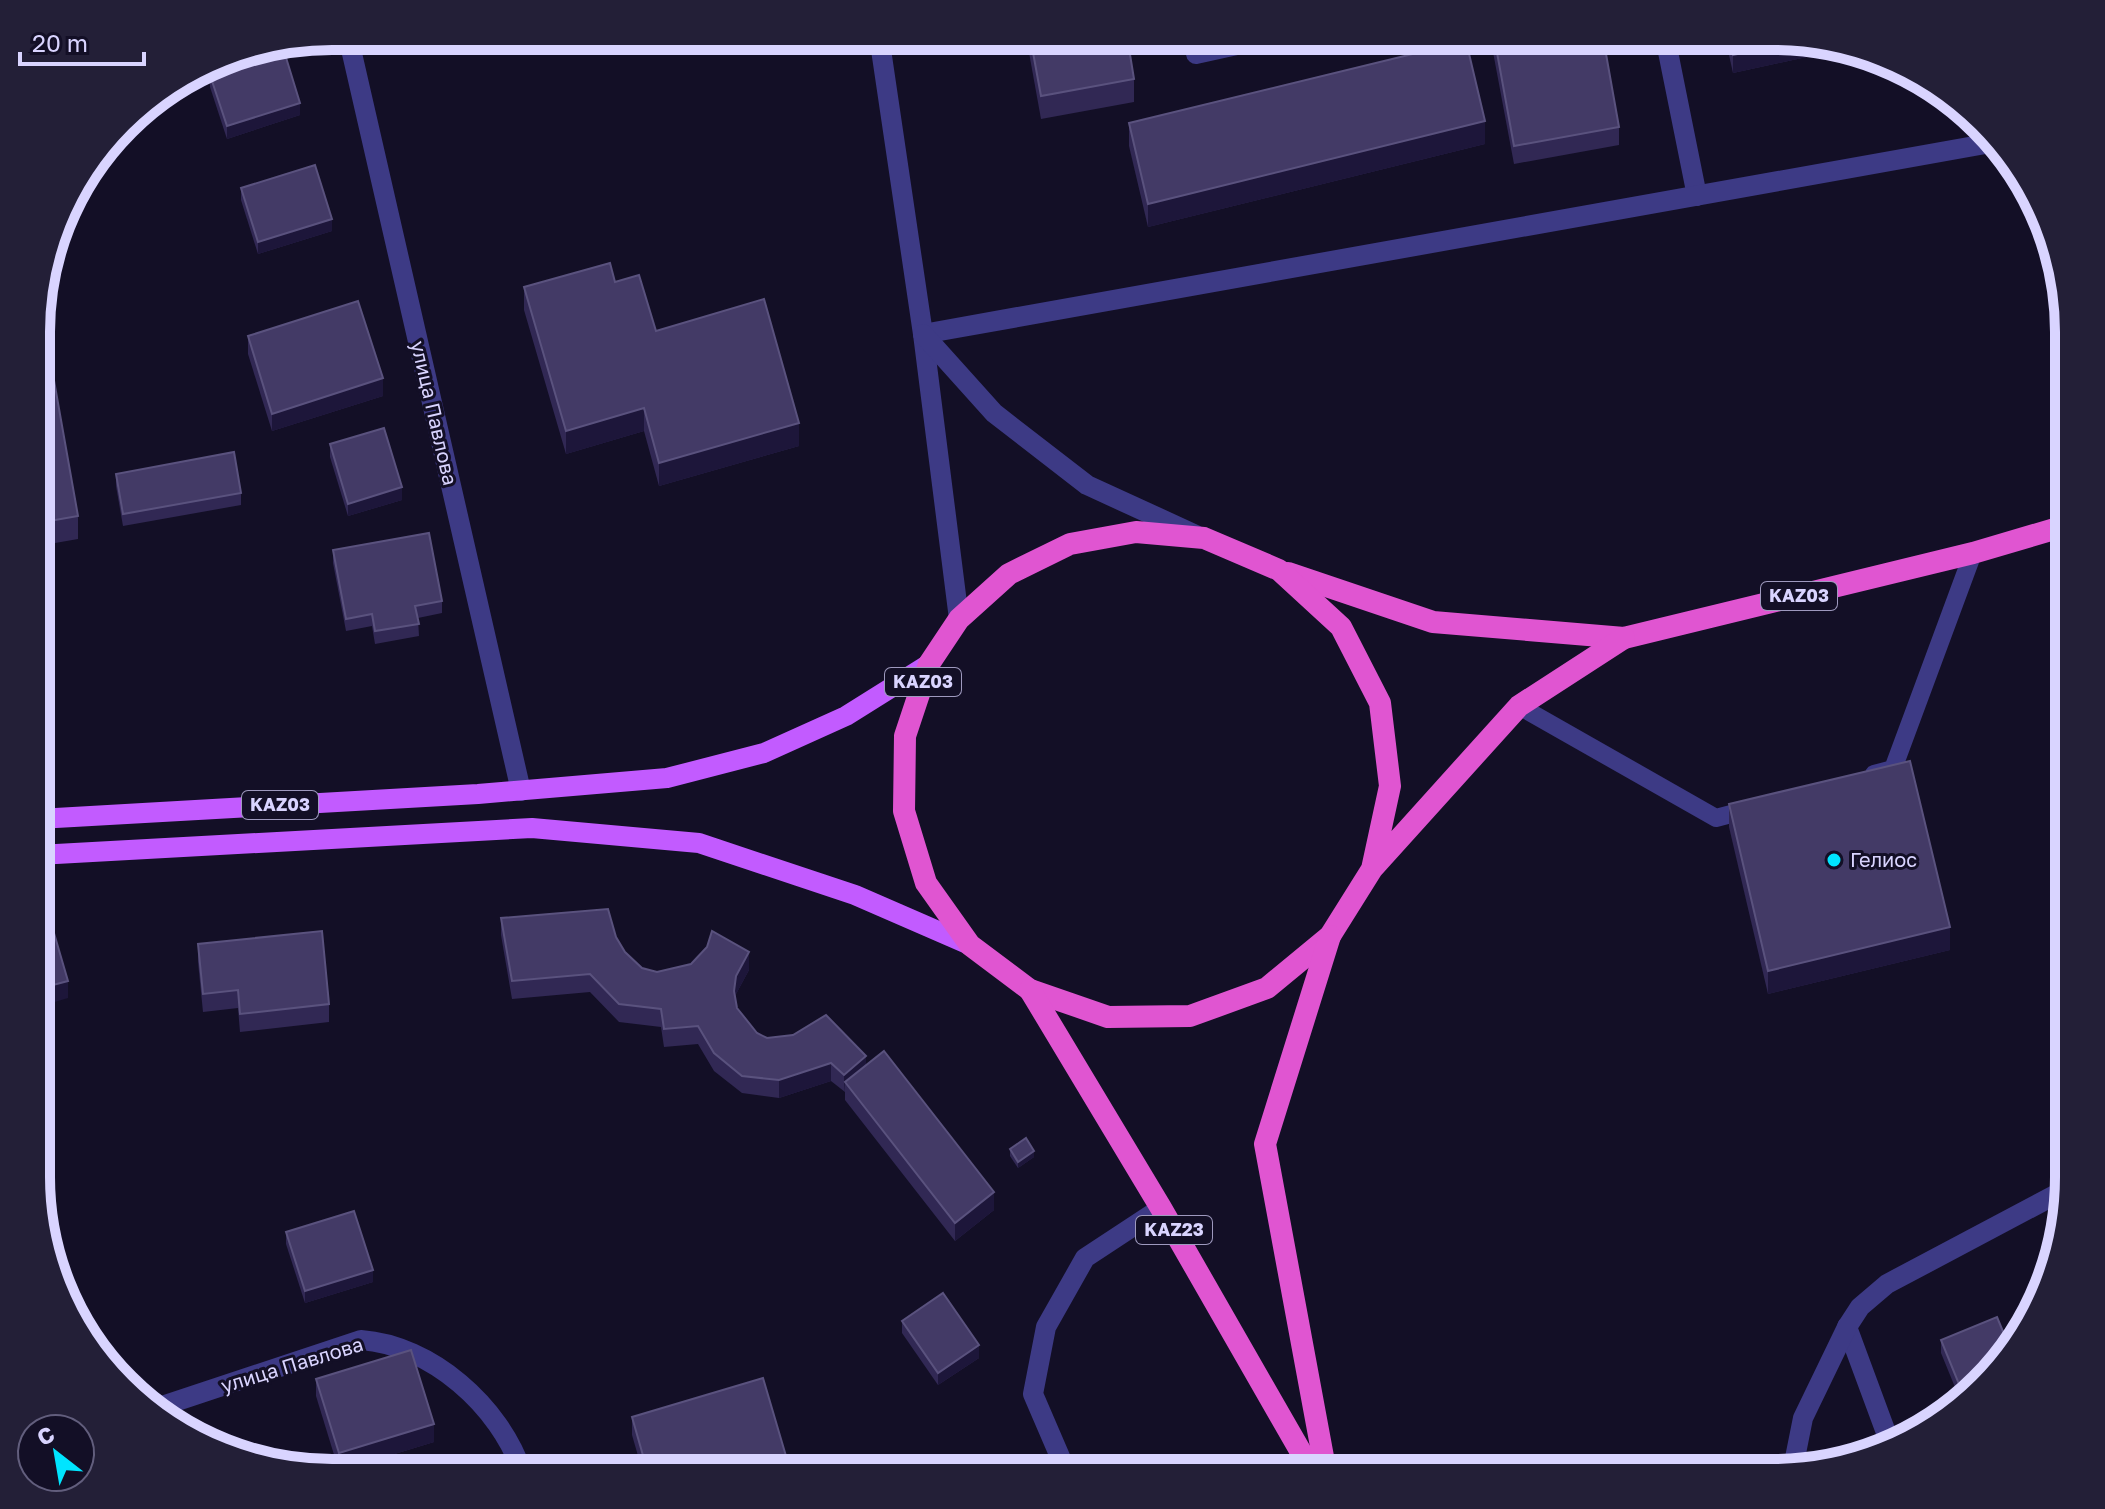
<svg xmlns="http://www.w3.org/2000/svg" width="2105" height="1509" viewBox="0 0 2105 1509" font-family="'Golos Text',sans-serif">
	<rect width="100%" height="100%" fill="#130f26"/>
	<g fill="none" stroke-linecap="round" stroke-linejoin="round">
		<!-- service -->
		<g stroke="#3d3a85" stroke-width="18">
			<polyline points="1519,706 1716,818 1750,809"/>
			<polyline points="1874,774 1893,769 1973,553"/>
		</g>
		<!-- minor -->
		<g stroke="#3d3a85" stroke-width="20">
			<polyline points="348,36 521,791"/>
			<polyline points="1194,36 1196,54 1278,36"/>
			<polyline points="1665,37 1697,196"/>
			<polyline points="923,334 1991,143"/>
			<polyline points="1847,1327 1891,1446"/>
			<path d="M150,1410L361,1340C431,1345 500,1406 522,1472"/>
			<polyline points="1793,1468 1803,1418 1847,1327 1860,1307 1887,1284 2068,1188"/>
			<polyline points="1067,1473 1033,1394 1046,1327 1085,1258 1161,1208"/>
		</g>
		<!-- tertiary -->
		<g stroke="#3d3a85" stroke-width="20">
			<polyline points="879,36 923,334 959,619"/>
			<polyline points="923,334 994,413 1087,485 1196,535"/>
		</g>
		<!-- primary -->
		<g stroke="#c25bff" stroke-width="20">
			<polyline points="38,819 478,794 667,778 764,753 846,716 929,664"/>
			<polyline points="38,855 532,828 699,843 855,895 970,945"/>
		</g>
		<!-- trunk -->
		<g stroke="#e055d1" stroke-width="22">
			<polyline points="1288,573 1433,622 1624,638 1973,553 2068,525"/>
			<polyline points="1372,869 1390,786 1380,703 1341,627 1279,570 1204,538 1136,532 1070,544 1009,574 959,619 929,664 905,736 904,811 926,883 970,945 1030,990 1108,1017 1190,1016 1267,988 1330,936 1372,869 1519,706 1624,638"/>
			<polyline points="1030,990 1161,1208 1313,1473"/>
			<polyline points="1326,1473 1265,1144 1330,936"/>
		</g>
	</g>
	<!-- wall -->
	<g fill="#312854">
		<polygon points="408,36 473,36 414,55"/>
		<polygon points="1026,36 1127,36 1134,79 1134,102 1041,119"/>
		<polygon points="1490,36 1603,37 1619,127 1619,145 1514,164"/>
		<polygon points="1725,37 1792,37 1848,48 1733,73"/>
		<polygon points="210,75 300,115 227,139 210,87"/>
		<polygon points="1129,123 1485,144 1148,227 1129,146"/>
		<polygon points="241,188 332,231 258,254 241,200"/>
		<polygon points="615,282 656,331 799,446 659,486 644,431 566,454 524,310 524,287"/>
		<polygon points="38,308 78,516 78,539 38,546"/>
		<polygon points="248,336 383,396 272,431 248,354"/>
		<polygon points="330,444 402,500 348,516 330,457"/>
		<polygon points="116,474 241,493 241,505 123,526 116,486"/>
		<polygon points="333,550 442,601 442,613 418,618 419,636 375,644 372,626 346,631 333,563"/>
		<polygon points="1729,804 1950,950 1768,994 1729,827"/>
		<polygon points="501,918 616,937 625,952 642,968 657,972 749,970 736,994 735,998 737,1008 757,1033 767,1038 793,1035 866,1065 994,1210 955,1241 845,1100 845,1092 831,1081 779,1098 742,1093 714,1071 698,1044 664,1047 661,1027 619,1022 590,992 512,999 501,935"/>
		<polygon points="198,944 329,1004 329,1022 240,1032 238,1008 203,1012 198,962"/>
		<polygon points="1010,1149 1034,1157 1018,1168 1010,1156"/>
		<polygon points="286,1232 373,1282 305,1303 286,1244"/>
		<polygon points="902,1321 979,1358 938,1385 902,1333"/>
		<polygon points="1941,1340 2008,1358 1959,1397 1941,1353"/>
		<polygon points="316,1379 434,1442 339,1471 316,1396"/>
		<polygon points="632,1417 791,1473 643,1473 632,1435"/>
	</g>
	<!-- shaded-wall -->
	<g fill="#1d163a">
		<polygon points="435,36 473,36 414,55 414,43"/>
		<polygon points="727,36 759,36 727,46"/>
		<polygon points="1805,39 1848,48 1733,73 1733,55"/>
		<polygon points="300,103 300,115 227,139 227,126"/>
		<polygon points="1485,121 1485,144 1148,227 1148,204"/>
		<polygon points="332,219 332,231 258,254 258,242"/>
		<polygon points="383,378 383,396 272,431 272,414"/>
		<polygon points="644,408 644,431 566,454 566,431"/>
		<polygon points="799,423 799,446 659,486 659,463"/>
		<polygon points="402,487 402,500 348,516 348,504"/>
		<polygon points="1950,927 1950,950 1768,994 1768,971"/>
		<polygon points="749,952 749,970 736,994 734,1009 734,991 736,976"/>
		<polygon points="68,981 68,998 38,1007 38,989"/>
		<polygon points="866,1056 866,1074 845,1082 844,1093 844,1075"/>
		<polygon points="831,1063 831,1081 779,1098 779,1080"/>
		<polygon points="1034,1151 1034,1157 1018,1168 1018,1162"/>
		<polygon points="994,1192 994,1210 955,1241 955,1223"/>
		<polygon points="373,1270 373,1282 305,1303 305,1291"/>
		<polygon points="979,1345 979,1358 938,1385 938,1373"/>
		<polygon points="434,1424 434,1442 339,1471 339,1453"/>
	</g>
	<!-- building -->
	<g fill="#433a66" stroke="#5a527e" stroke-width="2">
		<polygon points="412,36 435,36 414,43"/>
		<polygon points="1030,36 1127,36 1134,79 1041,96"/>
		<polygon points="1494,36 1603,37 1619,127 1514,146"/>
		<polygon points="1729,37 1792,37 1805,39 1733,55"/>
		<polygon points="1466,41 1485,121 1148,204 1129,123"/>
		<polygon points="284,51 300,103 227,126 210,75"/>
		<polygon points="315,165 332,219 258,242 241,188"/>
		<polygon points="610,263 615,282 639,275 656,331 764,299 799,423 659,463 644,408 566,431 524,287"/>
		<polygon points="358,301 383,378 272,414 248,336"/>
		<polygon points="41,307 78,516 38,523 38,308"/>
		<polygon points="384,428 402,487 348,504 330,444"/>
		<polygon points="234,452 241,493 123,514 116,474"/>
		<polygon points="429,533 442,601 415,606 419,624 375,631 372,614 346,619 333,550"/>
		<polygon points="1910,761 1950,927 1768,971 1729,804"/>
		<polygon points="608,909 616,937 625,952 642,968 657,972 691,964 707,947 712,931 749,952 736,976 734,991 737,1008 757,1033 767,1038 793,1035 826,1015 866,1056 844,1075 831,1063 779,1080 742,1076 714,1053 698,1026 664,1029 661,1009 619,1004 590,974 512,981 501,918"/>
		<polygon points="49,916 68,981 38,989 38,919"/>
		<polygon points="322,931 329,1004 240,1014 238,990 203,994 198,944"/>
		<polygon points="884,1051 994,1192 955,1223 845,1082"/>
		<polygon points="1026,1138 1034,1151 1018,1162 1010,1149"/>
		<polygon points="354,1211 373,1270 305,1291 286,1232"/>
		<polygon points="943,1293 979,1345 938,1373 902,1321"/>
		<polygon points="1997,1317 2011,1351 2008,1358 1963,1394 1941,1340"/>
		<polygon points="411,1350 434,1424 339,1453 316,1379"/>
		<polygon points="763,1378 791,1473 648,1473 632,1417"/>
		<polygon points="443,1469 444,1472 431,1472"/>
	</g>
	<!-- markers -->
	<circle fill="#00e5ff" stroke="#130f26" stroke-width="3" cx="1834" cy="860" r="8"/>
	<g text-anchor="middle" stroke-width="6" stroke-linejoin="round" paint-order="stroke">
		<!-- shield labels -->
		<g fill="#130f26" stroke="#9e99be" stroke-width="2">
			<rect x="1761" y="582" width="76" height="28" rx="6"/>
			<rect x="885" y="668" width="76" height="28" rx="6"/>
			<rect x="242" y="791" width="76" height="28" rx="6"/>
			<rect x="1136" y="1216" width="76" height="28" rx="6"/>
		</g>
		<g font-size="18" font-weight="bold" fill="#d9d4ff">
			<text x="1799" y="602">KАZ03</text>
			<text x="923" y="688">KАZ03</text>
			<text x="280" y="811">KАZ03</text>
			<text x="1174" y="1236">KAZ23</text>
		</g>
		<!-- street labels -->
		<g font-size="20" fill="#d9d4ff" stroke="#130f26">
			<text transform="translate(434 413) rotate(77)" y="7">улица Павлова</text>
			<text transform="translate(292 1365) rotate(-17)" y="7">улица Павлова</text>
		</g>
		<!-- poi labels -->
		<g font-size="20" fill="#d9d4ff" stroke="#130f26" text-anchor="start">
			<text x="1850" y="867">Гелиос</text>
		</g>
	</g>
	<!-- crop -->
	<path d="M0 0H2105V1509H0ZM332 50H1773A282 282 0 0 1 2055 332V1177A282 282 0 0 1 1773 1459H332A282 282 0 0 1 50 1177V332A282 282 0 0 1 332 50Z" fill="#231f37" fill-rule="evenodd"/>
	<path fill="none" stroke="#d9d4ff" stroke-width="10" d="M332 50H1773A282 282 0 0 1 2055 332V1177A282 282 0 0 1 1773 1459H332A282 282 0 0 1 50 1177V332A282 282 0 0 1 332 50Z"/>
	<!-- north arrow -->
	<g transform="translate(56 1453) rotate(329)"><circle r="38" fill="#130f26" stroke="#625e7d" stroke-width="2"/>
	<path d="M0-6L14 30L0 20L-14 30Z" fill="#00e5ff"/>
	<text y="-12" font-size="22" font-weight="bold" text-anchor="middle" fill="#d9d4ff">С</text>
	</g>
	<!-- scale -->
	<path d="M20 52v12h124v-12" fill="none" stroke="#d9d4ff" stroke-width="4"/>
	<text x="32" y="52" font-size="24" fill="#d9d4ff" stroke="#130f26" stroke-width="6" paint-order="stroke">20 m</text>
</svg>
